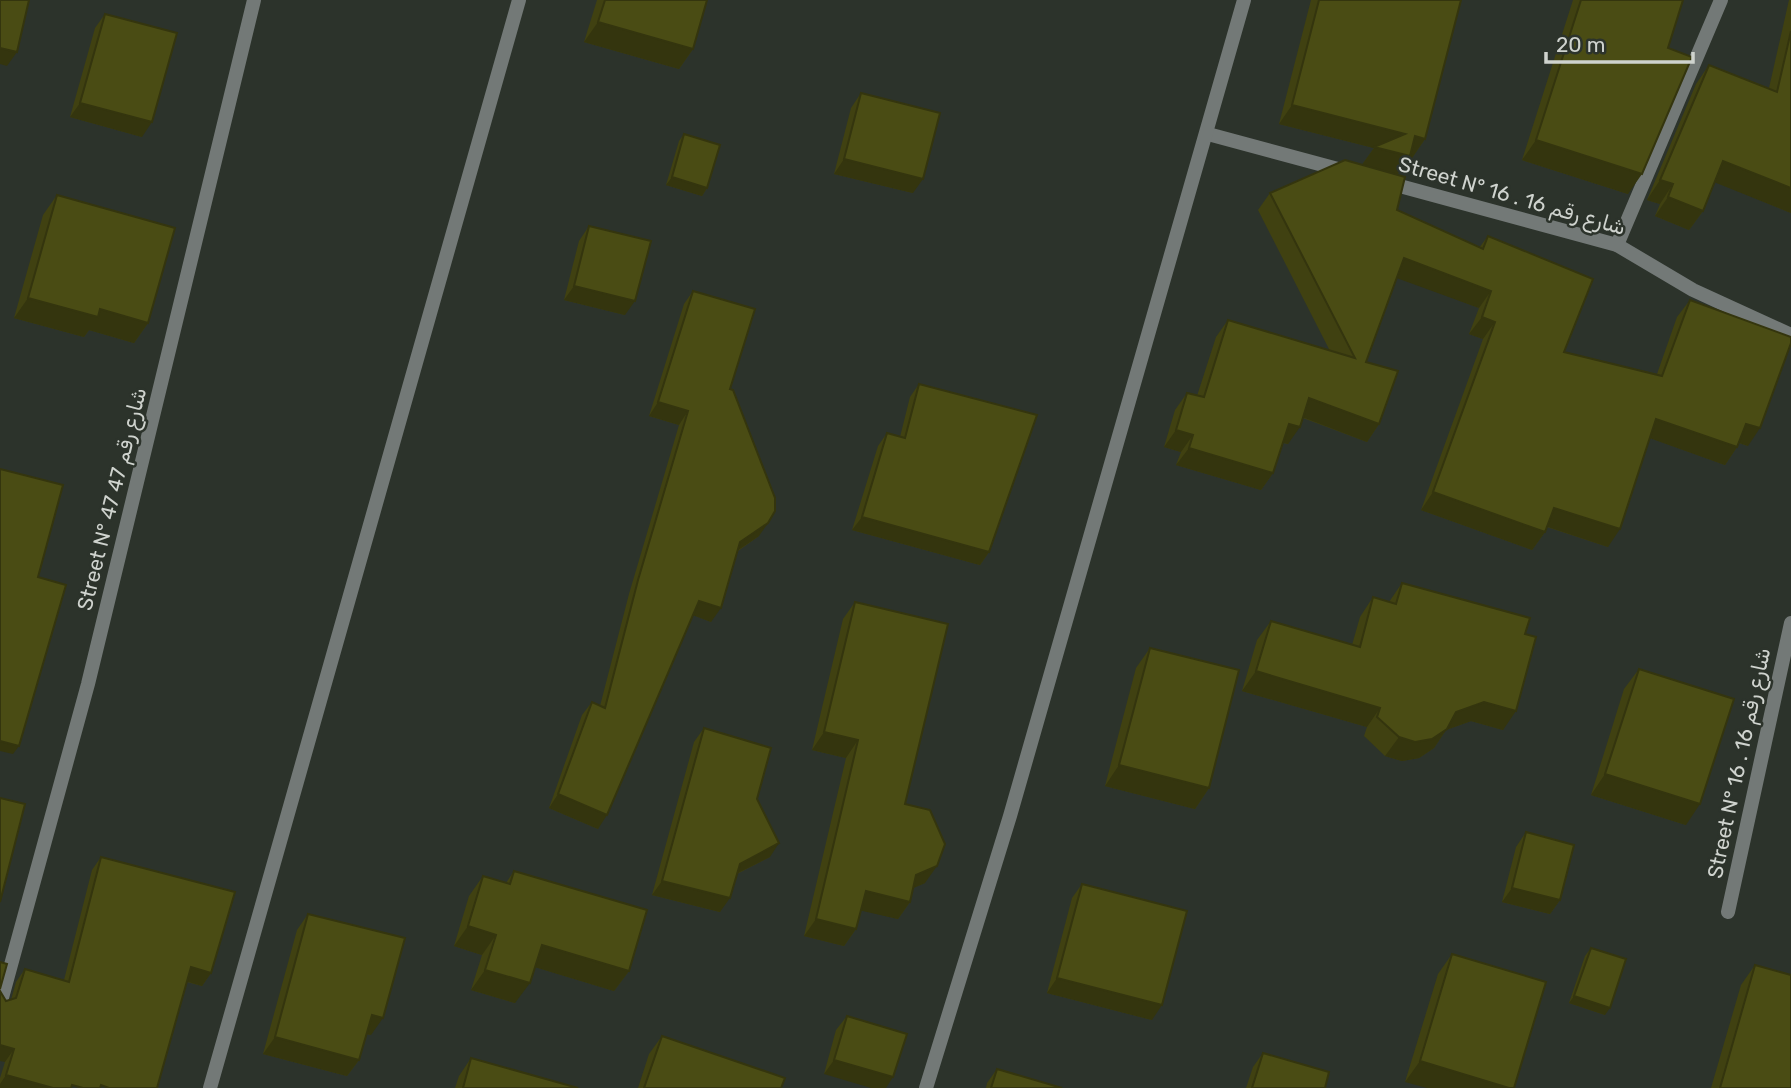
<svg xmlns="http://www.w3.org/2000/svg" width="1791" height="1088" viewBox="0 0 1791 1088" font-family="Rubik,'Noto Naskh Arabic',sans-serif">
	<rect width="100%" height="100%" fill="#2c332b"/>
	<g fill="none" stroke-linecap="round" stroke-linejoin="round">
		<!-- lane -->
		<polyline stroke="#737977" stroke-width="14" points="1617,245 1721,0"/>
		<!-- street -->
		<g stroke="#737977" stroke-width="14">
			<polyline points="1208,134 1349,172"/>
			<polyline points="1385,182 1617,245 1693,290 1791,335"/>
			<polyline points="1728,912 1791,623"/>
			<polyline points="0,1005 88,684 254,0"/>
			<polyline points="210,1088 519,0"/>
			<polyline points="926,1088 1010,816 1244,0"/>
		</g>
	</g>
	<!-- wall -->
	<g fill="#404111">
		<polygon points="597,0 707,0 693,49 679,69 584,42"/>
		<polygon points="1311,0 1461,0 1425,139 1412,158 1410,157 1397,175 1397,210 1479,248 1488,236 1564,352 1657,374 1677,317 1690,300 1748,446 1739,443 1737,447 1725,465 1650,438 1608,547 1547,527 1545,532 1532,550 1421,510 1483,339 1469,334 1479,308 1397,277 1366,362 1379,424 1367,442 1303,418 1288,444 1283,443 1273,473 1261,490 1176,465 1181,452 1164,447 1175,410 1187,393 1197,396 1216,337 1228,320 1330,351 1258,210 1270,193 1362,165 1374,148 1279,124"/>
		<polygon points="1573,0 1683,0 1668,48 1628,194 1522,160"/>
		<polygon points="1789,0 1791,0 1791,213 1715,182 1703,211 1689,230 1655,216 1660,204 1647,200 1696,84 1709,65 1769,88"/>
		<polygon points="105,14 142,137 70,117 95,28"/>
		<polygon points="861,93 913,193 834,174 851,108"/>
		<polygon points="684,134 707,188 702,196 666,185 679,141"/>
		<polygon points="57,195 148,323 134,343 89,330 84,337 14,318 43,215"/>
		<polygon points="589,226 625,315 564,300 579,241"/>
		<polygon points="693,291 730,389 759,536 738,551 711,622 693,615 598,829 549,808 582,715 592,702 600,706 629,594 679,425 649,416 684,304"/>
		<polygon points="919,384 989,552 980,565 852,530 878,446 887,433 900,437 910,397"/>
		<polygon points="1402,583 1525,634 1503,730 1471,721 1446,730 1434,748 1419,758 1402,761 1385,756 1364,736 1367,727 1242,691 1257,640 1271,621 1352,645 1360,617 1373,597 1389,602"/>
		<polygon points="855,602 925,883 913,888 910,902 898,919 861,910 856,929 844,946 804,936 846,758 812,750 843,619"/>
		<polygon points="1150,648 1209,788 1195,809 1105,786 1136,668"/>
		<polygon points="1639,669 1686,825 1591,795 1624,689"/>
		<polygon points="704,728 757,799 770,857 737,874 720,912 652,895 694,742"/>
		<polygon points="1526,832 1560,900 1550,914 1502,902 1516,847"/>
		<polygon points="101,857 211,973 202,986 187,982 0,1088 0,1078 5,1062 6,1001 11,1000 16,982 25,969 64,980 92,870"/>
		<polygon points="514,871 629,971 614,991 535,967 515,1003 471,990 482,955 454,946 469,896 483,876 506,883"/>
		<polygon points="1082,884 1152,1020 1047,993 1072,898"/>
		<polygon points="308,914 371,1035 366,1034 359,1060 347,1076 263,1054 297,930"/>
		<polygon points="1591,948 1605,1015 1569,1003 1585,956"/>
		<polygon points="1452,954 1546,982 1405,1082 1438,974"/>
		<polygon points="1755,965 1791,1088 1711,1088 1741,985"/>
		<polygon points="847,1016 907,1034 824,1074 836,1030"/>
		<polygon points="662,1036 781,1088 638,1088 649,1054"/>
		<polygon points="1263,1053 1325,1088 1246,1088 1253,1067"/>
		<polygon points="471,1058 578,1088 455,1088 459,1076"/>
		<polygon points="997,1069 1062,1088 986,1088 987,1083"/>
	</g>
	<!-- shaded-wall -->
	<g fill="#34350e">
		<polygon points="598,22 693,49 679,69 584,42"/>
		<polygon points="0,48 17,52 7,66 0,64"/>
		<polygon points="80,103 152,122 142,137 70,117"/>
		<polygon points="1292,105 1415,136 1425,139 1412,158 1410,157 1397,175 1361,166 1374,148 1279,124"/>
		<polygon points="1536,140 1642,174 1628,194 1522,160"/>
		<polygon points="844,159 923,179 913,193 834,174"/>
		<polygon points="1723,161 1791,188 1791,213 1709,180"/>
		<polygon points="672,177 707,188 702,196 666,185"/>
		<polygon points="1660,180 1673,184 1660,204 1647,200"/>
		<polygon points="1668,197 1703,211 1689,230 1655,216"/>
		<polygon points="1404,258 1491,291 1479,308 1391,276"/>
		<polygon points="574,286 635,301 625,315 564,300"/>
		<polygon points="28,298 100,309 148,323 134,343 89,330 84,337 14,318"/>
		<polygon points="1482,317 1495,322 1483,339 1469,334"/>
		<polygon points="1309,398 1379,424 1367,442 1297,415"/>
		<polygon points="658,402 688,411 679,425 649,416"/>
		<polygon points="1656,419 1737,447 1725,465 1644,436"/>
		<polygon points="1289,424 1300,427 1288,444 1276,441"/>
		<polygon points="1746,424 1760,428 1748,446 1734,441"/>
		<polygon points="1176,430 1193,435 1181,452 1164,447"/>
		<polygon points="1189,448 1273,473 1261,490 1176,465"/>
		<polygon points="1433,492 1545,532 1532,550 1421,510"/>
		<polygon points="1554,508 1620,529 1608,547 1542,525"/>
		<polygon points="862,517 989,552 980,565 852,530"/>
		<polygon points="768,523 759,536 731,555 740,542"/>
		<polygon points="699,601 721,608 711,622 690,614"/>
		<polygon points="1256,671 1380,708 1367,727 1242,691"/>
		<polygon points="1484,702 1516,711 1503,730 1471,721 1446,730 1434,748 1419,758 1402,761 1385,756 1399,737 1456,712"/>
		<polygon points="824,732 858,740 846,758 812,750"/>
		<polygon points="0,741 19,746 13,754 0,751"/>
		<polygon points="1119,765 1209,788 1195,809 1105,786"/>
		<polygon points="1605,774 1700,804 1686,825 1591,795"/>
		<polygon points="558,794 607,815 598,829 549,808"/>
		<polygon points="779,843 770,857 730,877 740,864"/>
		<polygon points="937,866 925,883 904,892 916,875"/>
		<polygon points="662,881 730,898 720,912 652,895"/>
		<polygon points="1512,888 1560,900 1550,914 1502,902"/>
		<polygon points="866,891 910,902 898,919 854,909"/>
		<polygon points="816,919 856,929 844,946 804,936"/>
		<polygon points="468,926 496,935 482,955 454,946"/>
		<polygon points="542,945 629,971 614,991 528,965"/>
		<polygon points="191,967 211,973 202,986 182,980"/>
		<polygon points="485,970 530,983 515,1003 471,990"/>
		<polygon points="1057,978 1162,1005 1152,1020 1047,993"/>
		<polygon points="1574,996 1610,1008 1605,1015 1569,1003"/>
		<polygon points="372,1015 383,1018 371,1035 360,1032"/>
		<polygon points="275,1037 359,1060 347,1076 263,1054"/>
		<polygon points="0,1045 14,1049 5,1062 0,1061"/>
		<polygon points="834,1060 893,1077 886,1088 871,1088 824,1074"/>
		<polygon points="1420,1061 1509,1088 1427,1088 1405,1082"/>
		<polygon points="6,1075 53,1088 0,1088 0,1084"/>
	</g>
	<!-- building -->
	<g fill="#4a4c14" stroke="#34350e" stroke-width="2">
		<polygon points="0,0 29,0 17,52 0,48"/>
		<polygon points="605,0 707,0 693,49 598,22"/>
		<polygon points="1319,0 1461,0 1425,139 1415,136 1410,156 1374,147 1405,134 1292,105"/>
		<polygon points="1581,0 1683,0 1668,48 1692,57 1642,174 1536,140"/>
		<polygon points="105,14 177,33 152,122 80,103"/>
		<polygon points="1791,31 1791,188 1723,161 1703,211 1668,197 1673,184 1660,180 1709,65 1777,92"/>
		<polygon points="861,93 940,113 923,179 844,159"/>
		<polygon points="684,134 720,145 707,188 672,177"/>
		<polygon points="1345,160 1405,177 1397,210 1483,249 1488,236 1593,279 1564,352 1662,376 1690,300 1791,337 1791,343 1760,428 1746,424 1737,447 1656,419 1620,529 1554,508 1545,532 1433,492 1495,322 1482,317 1491,291 1404,258 1366,362 1398,371 1379,424 1309,398 1300,427 1289,424 1273,473 1189,448 1193,435 1176,430 1187,393 1204,397 1228,320 1355,358 1270,193"/>
		<polygon points="57,195 175,228 148,323 100,309 98,317 28,298"/>
		<polygon points="589,226 651,241 635,301 574,286"/>
		<polygon points="693,291 755,309 730,389 733,390 775,498 775,511 768,523 740,542 721,608 699,601 607,815 558,794 592,702 605,708 638,580 688,411 658,402"/>
		<polygon points="919,384 1037,415 989,552 862,517 887,433 905,438"/>
		<polygon points="0,469 63,485 38,577 66,585 19,746 0,741"/>
		<polygon points="1402,583 1530,618 1525,634 1536,637 1516,711 1484,702 1456,712 1447,729 1432,739 1415,742 1399,737 1377,717 1380,708 1256,671 1271,621 1360,647 1373,597 1396,604"/>
		<polygon points="855,602 948,624 905,804 930,810 945,844 937,866 916,875 910,902 866,891 856,929 816,919 858,740 824,732"/>
		<polygon points="1150,648 1239,670 1209,788 1119,765"/>
		<polygon points="1639,669 1734,699 1700,804 1605,774"/>
		<polygon points="704,728 771,748 757,799 779,843 740,864 730,898 662,881"/>
		<polygon points="0,798 25,804 0,902"/>
		<polygon points="1526,832 1574,845 1560,900 1512,888"/>
		<polygon points="101,857 235,892 211,973 191,967 157,1088 109,1088 101,1085 100,1088 83,1088 72,1085 71,1088 53,1088 6,1075 14,1049 0,1045 0,991 6,1001 16,998 25,969 69,982"/>
		<polygon points="514,871 647,910 629,971 542,945 530,983 485,970 496,935 468,926 483,876 510,884"/>
		<polygon points="1082,884 1187,911 1162,1005 1057,978"/>
		<polygon points="308,914 405,938 383,1018 372,1015 359,1060 275,1037"/>
		<polygon points="1591,948 1626,959 1610,1008 1574,996"/>
		<polygon points="1452,954 1546,982 1514,1088 1509,1088 1420,1061"/>
		<polygon points="0,962 7,964 0,989"/>
		<polygon points="1755,965 1791,975 1791,1088 1720,1088"/>
		<polygon points="847,1016 907,1034 893,1077 834,1060"/>
		<polygon points="662,1036 785,1078 781,1088 644,1088"/>
		<polygon points="1263,1053 1329,1072 1325,1088 1252,1088"/>
		<polygon points="471,1058 578,1088 463,1088"/>
		<polygon points="997,1069 1062,1088 991,1088"/>
	</g>
	<g text-anchor="middle" stroke-width="5" stroke-linejoin="round" paint-order="stroke">
		<!-- street labels -->
		<g font-size="21" fill="#cfd3ce" stroke="#2c332b">
			<text transform="translate(1512 196) rotate(16)" y="7">Street N° 16 . شارع رقم 16</text>
			<text transform="translate(112 499) rotate(-76)" y="7">Street N° 47 شارع رقم 47</text>
			<text transform="translate(1739 763) rotate(-78)" y="7">Street N° 16 . شارع رقم 16</text>
		</g>
	</g>
	<!-- scale -->
	<path d="M1546 52v10h147v-10" fill="none" stroke="#cfd3ce" stroke-width="3.5"/>
	<text x="1556" y="52" font-size="21" fill="#cfd3ce" stroke="#2c332b" stroke-width="5" paint-order="stroke">20 m</text>
</svg>
